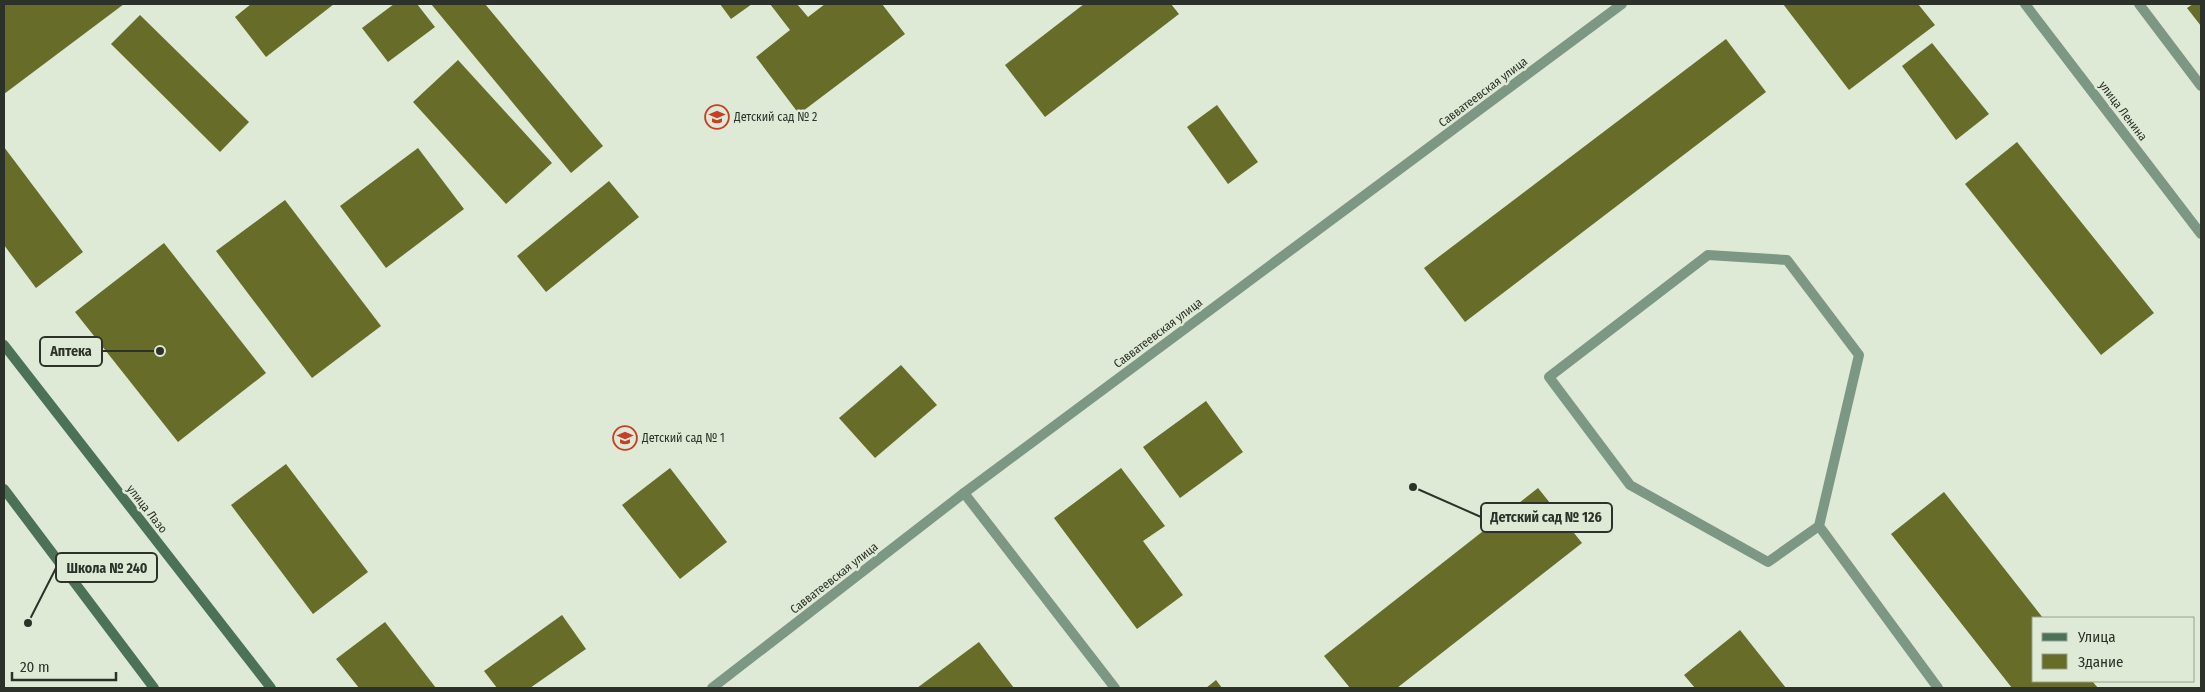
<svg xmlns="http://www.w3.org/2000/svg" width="2205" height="692" viewBox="0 0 2205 692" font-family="'Fira Sans Condensed',sans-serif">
	<rect width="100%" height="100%" fill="#deead6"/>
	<!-- building -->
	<g fill="#676c29">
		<polygon points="4,4 124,4 4,94"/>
		<polygon points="251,4 334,4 266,57 235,17"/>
		<polygon points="394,4 417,4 435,27 388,62 362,28"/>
		<polygon points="431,4 485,4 603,146 571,173"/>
		<polygon points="720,4 752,4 731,19"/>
		<polygon points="770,4 797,4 808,17 825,4 882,4 905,34 799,114 756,57 790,30"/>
		<polygon points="1084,4 1171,4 1179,14 1045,117 1005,65"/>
		<polygon points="1783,4 1918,4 1935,25 1849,90"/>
		<polygon points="2193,4 2201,4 2201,26 2187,8"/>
		<polygon points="140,15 249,122 220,152 111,44"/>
		<polygon points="1726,39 1766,92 1465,322 1424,268"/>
		<polygon points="1932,43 1989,114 1956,140 1902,66"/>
		<polygon points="458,60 552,163 506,204 413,102"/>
		<polygon points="1217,105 1258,162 1228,184 1187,127"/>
		<polygon points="2017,142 2154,313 2101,355 1965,184"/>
		<polygon points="4,147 83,252 36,288 4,245"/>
		<polygon points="418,148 464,209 386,268 340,206"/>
		<polygon points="609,181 639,217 546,292 517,256"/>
		<polygon points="285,200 381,326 312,378 216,251"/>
		<polygon points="164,243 266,373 178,442 75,312"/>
		<polygon points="901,365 937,405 875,458 839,418"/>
		<polygon points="1206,401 1243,452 1180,498 1143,447"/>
		<polygon points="286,464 368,572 313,614 231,505"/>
		<polygon points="670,468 727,542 680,579 622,505"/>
		<polygon points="1121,468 1165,526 1143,541 1183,595 1137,629 1054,518"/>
		<polygon points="1538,488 1582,543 1397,688 1350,688 1324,656"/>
		<polygon points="1944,492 2043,618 2034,618 2034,681 2092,681 2098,688 2012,688 1891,534"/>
		<polygon points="562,615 586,649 530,688 497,688 484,671"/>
		<polygon points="385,622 436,688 359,688 336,659"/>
		<polygon points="1740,630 1786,688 1695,688 1684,675"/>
		<polygon points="979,642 1014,688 917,688"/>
		<polygon points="1216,680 1222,688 1206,688"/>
	</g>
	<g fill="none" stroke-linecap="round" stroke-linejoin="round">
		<!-- lane -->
		<g stroke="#7d9785" stroke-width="10">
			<polyline points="964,493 1115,688"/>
			<polyline points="1819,526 1768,562 1630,485 1549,377 1708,255 1787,260 1859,355 1819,526 1938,688"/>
		</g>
		<!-- street -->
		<g stroke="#7d9785" stroke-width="10">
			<polyline points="2025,4 2201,234"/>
			<polyline points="2139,4 2201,86"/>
			<polyline points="712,688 964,493 1622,4"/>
		</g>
		<!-- secondary -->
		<g stroke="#4b7257" stroke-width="10">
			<polyline points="4,345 271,688"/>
			<polyline points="4,489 154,688"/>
		</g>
	</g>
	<!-- icons -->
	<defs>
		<g id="school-ring" transform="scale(1.25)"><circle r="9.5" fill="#deead6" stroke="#c93e26" stroke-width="1.5"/><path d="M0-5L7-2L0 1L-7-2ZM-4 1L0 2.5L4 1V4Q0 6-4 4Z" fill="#c93e26"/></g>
	</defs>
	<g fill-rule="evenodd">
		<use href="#school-ring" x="717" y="117"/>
		<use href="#school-ring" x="625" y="438"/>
	</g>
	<g text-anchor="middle" stroke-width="5" stroke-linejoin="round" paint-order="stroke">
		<!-- street labels -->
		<g font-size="12" fill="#2c3129" stroke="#deead6">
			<text transform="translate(1483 92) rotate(-37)" y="4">Савватеевская улица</text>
			<text transform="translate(2123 111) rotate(53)" y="4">улица Ленина</text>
			<text transform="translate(1158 333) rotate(-37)" y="4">Савватеевская улица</text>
			<text transform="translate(147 509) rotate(52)" y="4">улица Лазо</text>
			<text transform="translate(834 578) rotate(-38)" y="4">Савватеевская улица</text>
		</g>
		<!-- poi labels -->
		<g font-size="12" fill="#2c3129" stroke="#deead6" text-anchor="start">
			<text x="734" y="121">Детский сад № 2</text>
			<text x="642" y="442">Детский сад № 1</text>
		</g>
	</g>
	<!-- callouts -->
	<path fill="none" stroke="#2c3129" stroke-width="2" d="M160 351L102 351M1413 487L1481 517M28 623L56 568"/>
	<g fill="#2c3129" stroke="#deead6" stroke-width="2">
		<circle cx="160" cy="351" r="5"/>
		<circle cx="1413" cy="487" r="5"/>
		<circle cx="28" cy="623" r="5"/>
	</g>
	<g fill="#deead6" stroke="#2c3129" stroke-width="2">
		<rect x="40" y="337" width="62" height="29" rx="5"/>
		<rect x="1481" y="503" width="131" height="29" rx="5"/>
		<rect x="56" y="553" width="101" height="29" rx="5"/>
	</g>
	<g font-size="14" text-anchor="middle" font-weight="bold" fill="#2c3129">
		<text x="71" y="356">Аптека</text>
		<text x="1546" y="522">Детский сад № 126</text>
		<text x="107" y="573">Школа № 240</text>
	</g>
	<!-- border -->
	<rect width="2205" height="692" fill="none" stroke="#2c3129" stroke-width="10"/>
	<!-- legend -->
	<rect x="2032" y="617" width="162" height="65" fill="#deead6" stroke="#97a091"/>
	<rect x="2042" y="633" width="25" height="8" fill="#4b7257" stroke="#97a091"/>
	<text x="2078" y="642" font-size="15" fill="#2c3129">Улица</text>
	<rect x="2042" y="654" width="25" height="15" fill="#676c29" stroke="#97a091"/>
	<text x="2078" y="667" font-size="15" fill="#2c3129">Здание</text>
	<!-- scale -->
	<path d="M12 672v8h104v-8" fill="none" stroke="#2c3129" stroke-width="2.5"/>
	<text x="20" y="672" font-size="15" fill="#2c3129" stroke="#deead6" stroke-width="4" paint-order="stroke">20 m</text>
</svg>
